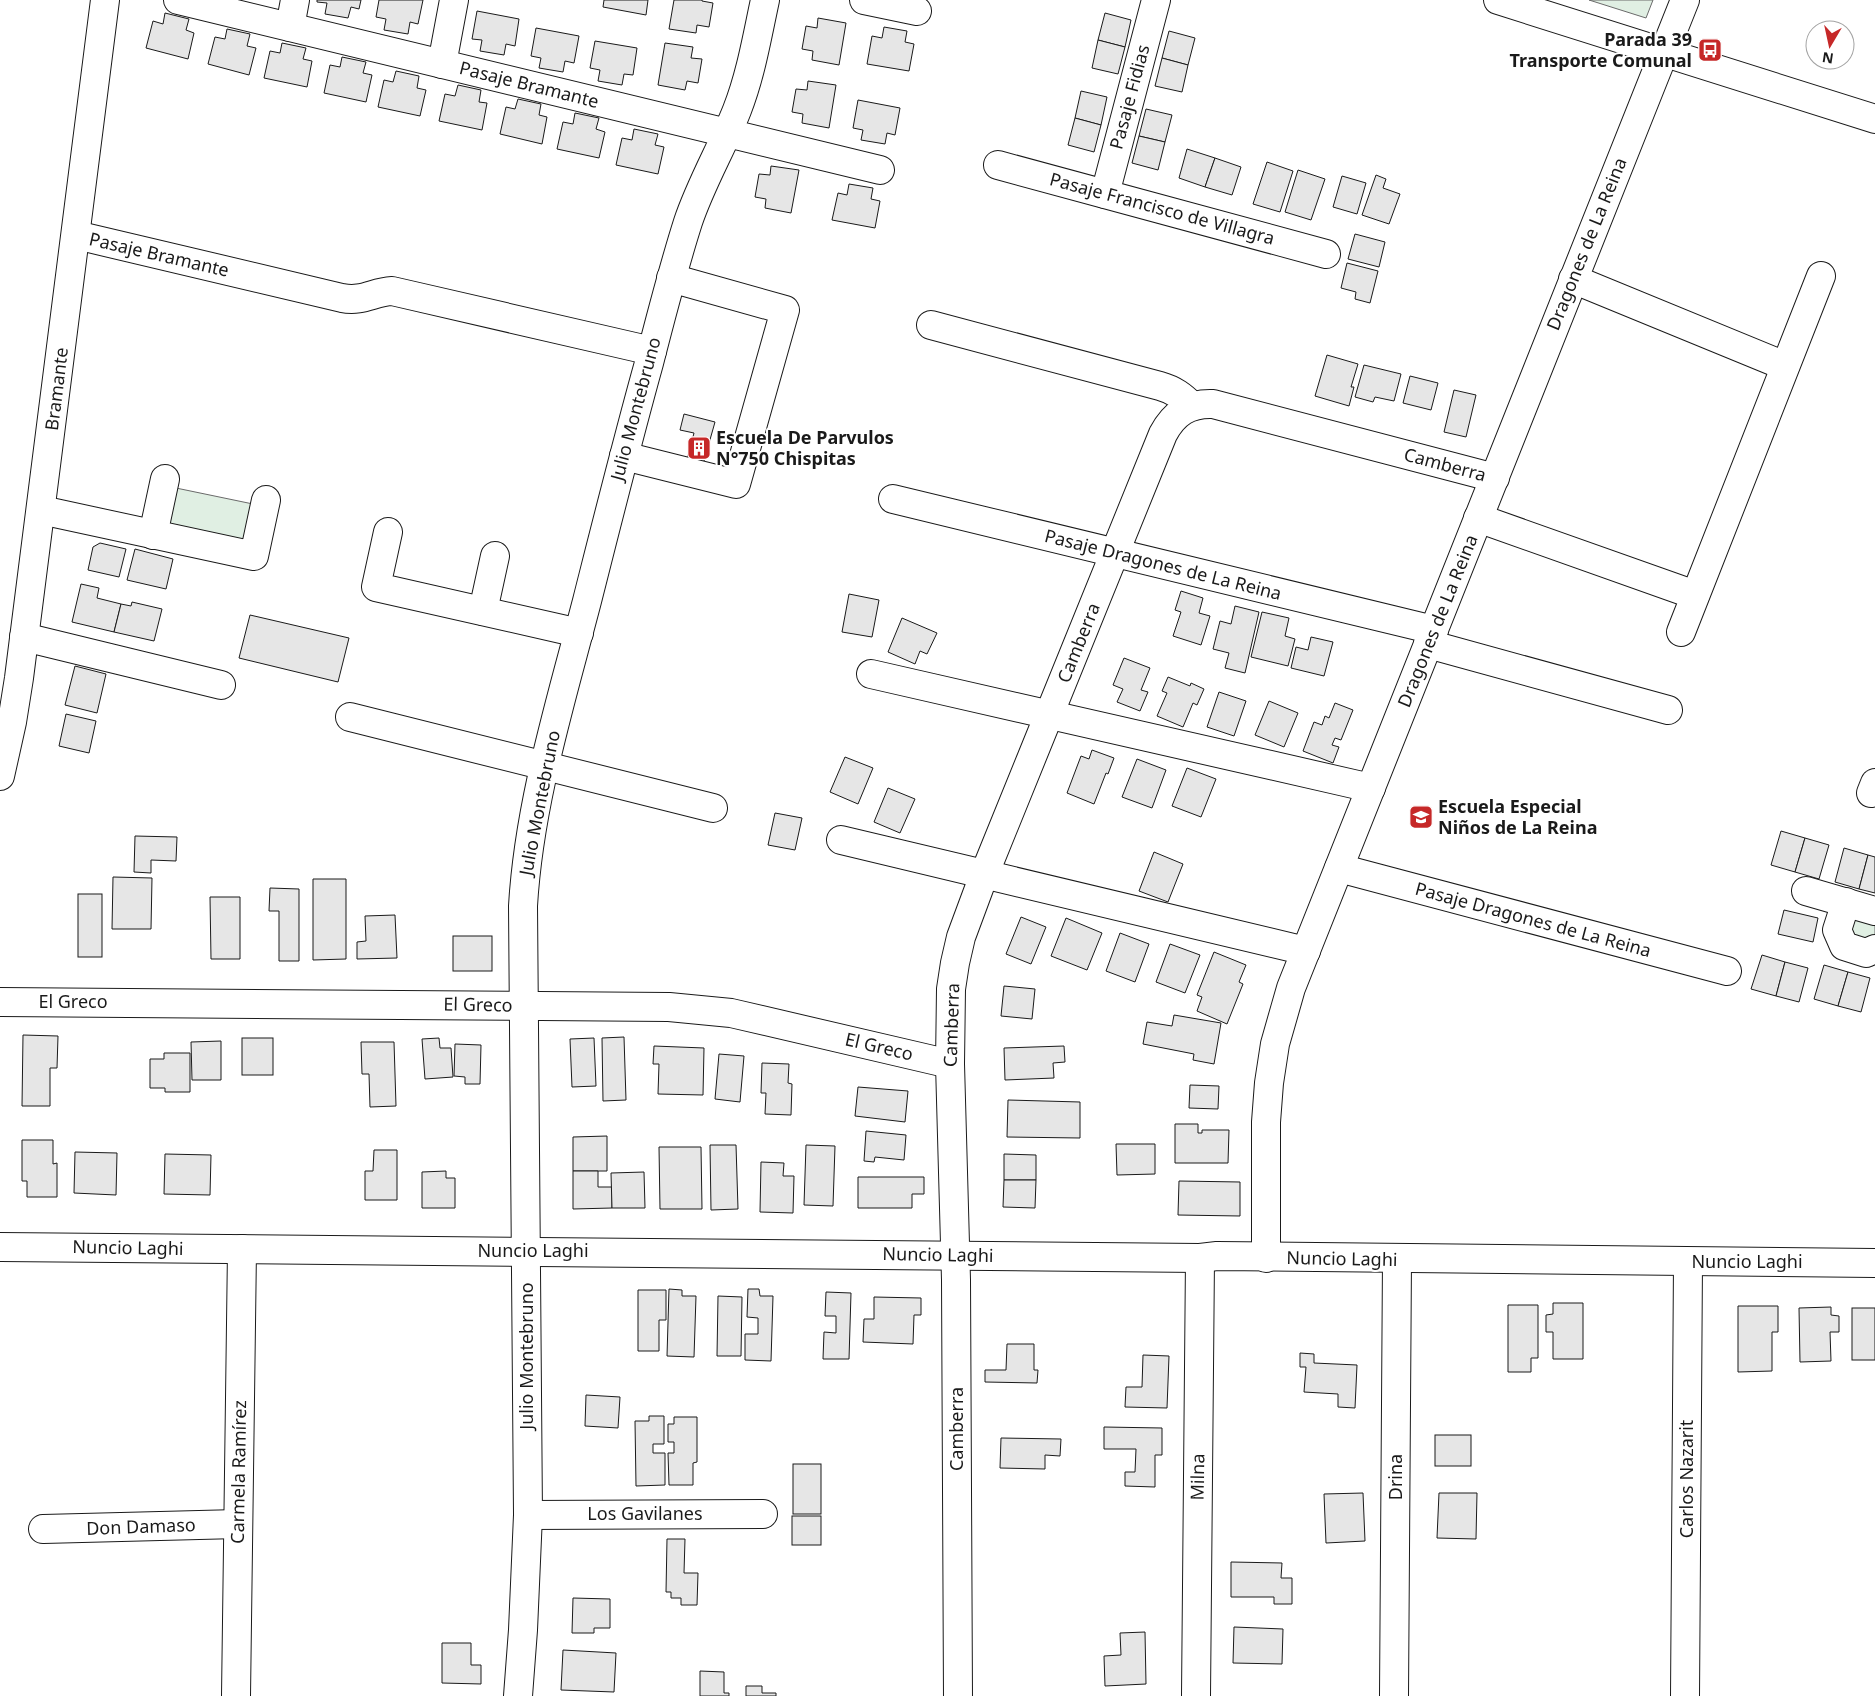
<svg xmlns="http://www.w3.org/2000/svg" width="1875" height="1696" viewBox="0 0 1875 1696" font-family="'Noto Sans',sans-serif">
	<rect width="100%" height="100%" fill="#fff"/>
	<!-- green -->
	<g fill="#e0efe3" stroke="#6a6a6a">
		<polygon points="1589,0 1653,0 1646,18"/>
		<polygon points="176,488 253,504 244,547 167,531"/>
		<polygon points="1854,917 1875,918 1875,937 1872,939 1855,938 1850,925"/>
	</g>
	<!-- building -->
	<g fill="#e6e6e6" stroke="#1a1a1a">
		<polygon points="317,0 361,0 359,9 351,7 348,18 325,14 327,3 317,2"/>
		<polygon points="379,0 423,0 418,24 410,22 408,34 384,30 386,19 376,17"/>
		<polygon points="604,0 648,0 646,15 603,7"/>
		<polygon points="674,0 702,0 702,1 713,3 709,27 697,25 696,33 669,29"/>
		<polygon points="477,11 519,19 515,46 506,44 504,55 480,51 482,40 472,39"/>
		<polygon points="165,13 189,19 186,30 194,33 188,59 146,48 153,21 163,24"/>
		<polygon points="1105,13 1131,20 1125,47 1098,40"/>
		<polygon points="818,18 846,23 839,65 812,60 813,51 802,49 806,26 817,28"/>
		<polygon points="884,27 907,31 905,42 914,44 909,71 867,64 872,36 882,38"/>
		<polygon points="536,28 579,36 574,63 565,61 563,72 539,68 541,58 531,56"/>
		<polygon points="227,29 250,34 247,46 256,48 249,75 208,64 215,37 225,39"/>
		<polygon points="1169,31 1195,38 1188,65 1162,58"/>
		<polygon points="1098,40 1125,47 1118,74 1092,68"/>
		<polygon points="595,41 637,48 633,75 624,74 622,85 598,81 600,70 590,68"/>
		<polygon points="282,43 306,48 303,59 312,61 307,87 264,78 270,51 280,53"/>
		<polygon points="665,43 693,47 691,58 702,59 698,83 687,81 685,90 658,85"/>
		<polygon points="342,57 366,62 363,73 372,75 366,102 324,93 330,65 340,67"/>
		<polygon points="1162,58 1188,65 1182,92 1155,86"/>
		<polygon points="396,71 419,76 417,88 426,90 420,116 378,107 384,80 393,82"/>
		<polygon points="808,81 836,85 829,128 802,123 803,114 792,112 796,89 807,90"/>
		<polygon points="458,85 481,90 479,102 487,103 482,130 439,121 445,94 455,96"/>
		<polygon points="1081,91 1107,97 1101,125 1075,118"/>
		<polygon points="518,99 541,104 539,115 547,117 542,144 500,134 506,107 515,109"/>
		<polygon points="858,100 900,108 895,135 887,133 885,144 861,140 863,130 853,128"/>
		<polygon points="1146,109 1172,115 1165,142 1139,136"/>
		<polygon points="575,113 599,118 596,129 605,132 599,158 557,149 563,122 573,124"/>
		<polygon points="1075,118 1101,125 1094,152 1068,145"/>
		<polygon points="634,129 658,134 655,145 664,147 658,174 616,165 622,138 632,140"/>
		<polygon points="1139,136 1165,142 1158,170 1132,163"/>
		<polygon points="1187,149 1215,158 1205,187 1179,178"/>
		<polygon points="1215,158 1241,167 1232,195 1205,187"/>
		<polygon points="1267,162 1293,171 1280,212 1253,204"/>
		<polygon points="771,166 799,170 791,213 765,208 766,199 755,197 759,174 770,175"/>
		<polygon points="1298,170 1325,179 1311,220 1285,212"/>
		<polygon points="1376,175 1386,179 1383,188 1400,194 1389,224 1362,215"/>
		<polygon points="1342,176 1366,183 1357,214 1333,207"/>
		<polygon points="849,184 873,188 871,199 880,201 875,228 832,220 838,193 847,195"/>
		<polygon points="1355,234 1385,242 1379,267 1348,259"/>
		<polygon points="1347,263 1378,271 1370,303 1355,299 1356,292 1341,288"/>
		<polygon points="1327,355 1358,364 1351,387 1354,387 1349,406 1315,396"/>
		<polygon points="1364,365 1401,374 1394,401 1375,397 1373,402 1355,397"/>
		<polygon points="1410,376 1438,383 1431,410 1403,403"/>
		<polygon points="1454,390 1476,395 1466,437 1444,432"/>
		<polygon points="684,414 715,422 702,468 686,463 694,433 680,430"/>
		<polygon points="100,543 126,549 119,577 88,570 93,547"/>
		<polygon points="135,549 173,559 166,589 127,580"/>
		<polygon points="81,584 99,588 97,598 121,604 114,632 72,622"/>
		<polygon points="1181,591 1203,598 1199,613 1210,616 1201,645 1173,636 1181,612 1175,610"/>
		<polygon points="849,594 879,600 872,637 842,632"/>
		<polygon points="132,602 162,609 154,641 114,632 121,604 131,606"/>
		<polygon points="1235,606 1259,612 1245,673 1225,668 1229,653 1213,649 1220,621 1231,624"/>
		<polygon points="1262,612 1289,618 1285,636 1295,639 1288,666 1251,657"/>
		<polygon points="250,615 349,638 338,682 239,658"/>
		<polygon points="902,618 937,633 927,654 920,651 915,664 888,652"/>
		<polygon points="1311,637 1333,642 1324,676 1291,668 1296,647 1308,650"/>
		<polygon points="1124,658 1150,668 1141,690 1148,692 1140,711 1117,702 1123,689 1113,685"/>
		<polygon points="75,666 106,674 97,713 65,705"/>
		<polygon points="1168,677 1190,686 1191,683 1204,689 1197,705 1193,703 1183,727 1157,716 1167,693 1162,691"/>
		<polygon points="1219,692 1246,701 1234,736 1207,727"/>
		<polygon points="1269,701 1298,713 1284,747 1255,735"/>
		<polygon points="1335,703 1353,710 1341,740 1335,738 1332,745 1339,747 1333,763 1303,751 1314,722 1322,725 1325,716 1329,718"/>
		<polygon points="66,714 96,721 89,753 59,746"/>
		<polygon points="1092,750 1114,758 1108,774 1106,773 1094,804 1067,793 1081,756 1089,759"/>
		<polygon points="845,757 873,768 858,804 830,792"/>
		<polygon points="1137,759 1166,770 1152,808 1122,797"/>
		<polygon points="1187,768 1216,779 1201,817 1172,806"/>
		<polygon points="888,788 915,799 900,833 874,822"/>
		<polygon points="775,813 802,818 795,850 768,845"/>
		<polygon points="1781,831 1805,838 1795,872 1771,865"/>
		<polygon points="135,836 177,837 176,861 151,860 151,873 134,872"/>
		<polygon points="1805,838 1829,845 1819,879 1795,872"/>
		<polygon points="1844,848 1868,855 1859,889 1835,882"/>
		<polygon points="1154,852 1183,864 1168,902 1139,891"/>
		<polygon points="1868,855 1875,857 1875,893 1859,889"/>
		<polygon points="113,877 152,878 151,929 112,929"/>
		<polygon points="313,879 346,879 346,959 313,960"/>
		<polygon points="270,888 299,889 299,961 279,961 279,911 269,911"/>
		<rect x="78" y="894" width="24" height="63"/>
		<polygon points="210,897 240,897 240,959 211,959"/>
		<polygon points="1784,910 1818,918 1813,942 1778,934"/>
		<polygon points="395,915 397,958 357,959 357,942 366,941 365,916"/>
		<polygon points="1021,917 1046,927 1031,964 1006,954"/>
		<polygon points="1066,918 1102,933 1087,970 1051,956"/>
		<polygon points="1120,933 1149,944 1135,982 1106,971"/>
		<rect x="453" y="936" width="39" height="35"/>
		<polygon points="1170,944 1200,955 1185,993 1156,982"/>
		<polygon points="1214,952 1246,965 1239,982 1243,984 1227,1024 1197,1011 1202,997 1197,995"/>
		<polygon points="1762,955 1785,962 1776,996 1751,989"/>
		<polygon points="1785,962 1808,968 1799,1002 1776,996"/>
		<polygon points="1824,965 1848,972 1838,1006 1814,999"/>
		<polygon points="1848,972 1870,978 1861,1012 1838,1006"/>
		<polygon points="1004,986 1035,989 1032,1019 1001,1016"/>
		<polygon points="1174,1015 1221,1023 1214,1064 1193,1060 1194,1054 1143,1044 1147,1022 1172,1026"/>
		<polygon points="23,1035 58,1036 57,1068 50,1068 50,1106 22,1106"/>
		<polygon points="624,1037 626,1100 603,1101 602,1038"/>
		<rect x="242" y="1038" width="31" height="37"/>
		<polygon points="439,1038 440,1048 451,1048 453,1077 425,1079 422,1039"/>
		<polygon points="594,1038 596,1086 572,1087 570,1039"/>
		<polygon points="221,1041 221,1080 192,1080 191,1042"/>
		<polygon points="361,1042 394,1042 396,1106 370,1107 369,1074 362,1074"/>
		<polygon points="455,1044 481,1045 480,1084 465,1084 465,1077 454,1076"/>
		<polygon points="654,1046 704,1048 703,1095 658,1094 659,1064 653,1064"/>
		<polygon points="1064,1046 1065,1062 1053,1063 1054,1078 1005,1080 1004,1048"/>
		<polygon points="164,1053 190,1053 190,1092 165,1092 165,1088 150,1088 150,1059 164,1059"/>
		<polygon points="719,1054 744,1056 740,1102 715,1099"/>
		<polygon points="762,1063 789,1064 788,1083 792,1084 791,1115 765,1114 766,1093 761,1093"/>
		<polygon points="1190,1085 1219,1086 1218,1109 1189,1108"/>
		<polygon points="858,1087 908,1091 905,1122 855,1116"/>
		<polygon points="1008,1100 1080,1102 1080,1138 1007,1137"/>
		<polygon points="1175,1124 1198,1124 1198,1133 1202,1133 1202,1130 1229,1130 1228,1163 1175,1163"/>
		<polygon points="866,1131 906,1135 904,1160 875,1157 874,1162 864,1161"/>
		<polygon points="607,1136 607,1171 573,1171 573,1137"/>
		<polygon points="22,1140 53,1140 53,1164 57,1163 57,1197 27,1197 27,1181 22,1181"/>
		<polygon points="1116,1144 1155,1144 1155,1174 1117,1175"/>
		<polygon points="710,1145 736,1145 738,1209 711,1210"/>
		<polygon points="806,1145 835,1146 833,1206 804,1205"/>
		<polygon points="659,1147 701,1147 702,1209 660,1209"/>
		<polygon points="374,1150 397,1150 397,1200 365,1200 365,1171 373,1171"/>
		<polygon points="75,1152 117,1153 116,1195 74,1193"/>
		<polygon points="165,1154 211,1155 210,1195 164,1194"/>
		<polygon points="1004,1154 1036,1155 1036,1180 1004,1180"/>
		<polygon points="761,1162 784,1163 783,1176 794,1176 793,1213 760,1212"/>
		<polygon points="446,1171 446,1178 455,1178 455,1208 422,1208 422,1172"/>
		<polygon points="573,1171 598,1171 598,1187 612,1187 612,1208 573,1209"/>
		<polygon points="644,1172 645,1208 612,1208 611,1173"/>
		<polygon points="858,1177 924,1177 924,1194 912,1194 912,1208 858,1208"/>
		<polygon points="1004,1180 1036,1180 1035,1208 1003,1207"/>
		<polygon points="1179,1181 1240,1182 1240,1216 1178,1215"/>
		<polygon points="669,1289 682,1290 682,1296 696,1296 694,1357 667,1356"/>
		<polygon points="748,1289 759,1289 760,1296 773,1296 771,1361 745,1360 745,1334 758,1334 758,1318 747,1317"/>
		<polygon points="638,1290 666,1290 666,1320 659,1320 659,1351 638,1351"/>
		<polygon points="826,1292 851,1293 849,1359 823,1359 824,1332 836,1333 836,1316 825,1316"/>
		<polygon points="718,1296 742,1297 741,1356 717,1356"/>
		<polygon points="874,1297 921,1298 921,1315 914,1315 913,1344 863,1342 864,1319 874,1319"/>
		<polygon points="1553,1303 1583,1303 1583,1359 1553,1359 1553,1332 1546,1332 1546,1315 1553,1314"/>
		<polygon points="1508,1305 1538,1305 1538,1358 1531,1358 1531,1372 1508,1372"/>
		<polygon points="1738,1306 1778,1306 1778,1332 1772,1332 1772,1371 1738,1372"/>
		<polygon points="1831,1307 1831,1315 1839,1316 1839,1332 1830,1332 1831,1361 1800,1362 1799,1308"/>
		<rect x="1852" y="1308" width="23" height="52"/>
		<polygon points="1007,1344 1034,1344 1034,1370 1038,1370 1037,1383 985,1382 985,1370 1006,1370"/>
		<polygon points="1300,1353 1314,1354 1314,1363 1357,1365 1355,1408 1338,1407 1338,1394 1304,1392 1306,1367 1300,1367"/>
		<polygon points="1143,1355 1169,1356 1167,1408 1125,1407 1126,1387 1142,1387"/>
		<polygon points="586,1395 620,1397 618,1428 585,1426"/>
		<polygon points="649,1416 664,1416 664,1444 653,1444 653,1453 665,1453 665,1485 636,1486 635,1421 649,1421"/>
		<polygon points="674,1417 697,1417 697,1462 693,1463 693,1485 669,1485 668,1453 674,1453 674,1442 668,1442 668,1424 674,1424"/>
		<polygon points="1104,1427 1162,1428 1162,1455 1155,1455 1155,1487 1125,1486 1125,1472 1135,1472 1136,1449 1104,1449"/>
		<rect x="1435" y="1435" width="36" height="31"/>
		<polygon points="1001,1438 1061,1439 1060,1456 1045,1455 1045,1469 1000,1468"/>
		<rect x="793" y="1464" width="28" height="50"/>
		<polygon points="1363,1493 1365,1541 1326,1543 1324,1494"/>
		<polygon points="1439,1493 1477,1493 1476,1539 1437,1538"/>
		<rect x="792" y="1516" width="29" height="29"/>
		<polygon points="667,1539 685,1539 684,1573 698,1573 697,1605 681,1605 681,1598 671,1598 671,1592 666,1592"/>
		<polygon points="1231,1562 1282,1563 1281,1578 1292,1578 1292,1604 1274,1604 1274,1597 1231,1597"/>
		<polygon points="573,1598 610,1599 610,1628 594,1628 594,1633 572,1633"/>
		<polygon points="1234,1627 1283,1629 1282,1664 1233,1663"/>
		<polygon points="1145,1632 1146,1684 1105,1686 1104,1656 1121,1655 1120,1633"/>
		<polygon points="442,1643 471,1643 471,1665 481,1665 481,1684 442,1683"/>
		<polygon points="563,1650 616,1653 614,1692 561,1690"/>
		<polygon points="700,1671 724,1672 724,1693 729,1693 729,1696 700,1696"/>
		<polygon points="746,1686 762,1686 762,1693 776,1693 776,1696 746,1696"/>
	</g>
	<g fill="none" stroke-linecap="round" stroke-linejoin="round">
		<!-- minor casing -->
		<g stroke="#1a1a1a" stroke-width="30">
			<g id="minor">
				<polyline points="178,0 880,170"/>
				<polyline points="864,0 917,11"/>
				<polyline points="1498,0 1875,119"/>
				<polyline points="290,27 295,0"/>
				<polyline points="442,64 454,0"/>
				<polyline points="998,165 1326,254"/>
				<polyline points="1105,194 1156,0"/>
				<path d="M76,235L342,298C363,302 373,292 392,291L652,351"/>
				<polyline points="1573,279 1785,366"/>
				<path d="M931,325L1160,386C1174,390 1182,396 1192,406"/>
				<polyline points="624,456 736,484 785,310 671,278"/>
				<polyline points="893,499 1434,630"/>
				<polyline points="41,510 254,556 266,500"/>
				<polyline points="1478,518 1695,595"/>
				<polyline points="388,532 376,587 579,633"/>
				<polyline points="153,535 165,479"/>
				<polyline points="483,611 495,556"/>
				<polyline points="1681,632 1821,276"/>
				<polyline points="24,637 221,685"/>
				<polyline points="1428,644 1668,710"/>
				<polyline points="871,674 1371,788"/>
				<polyline points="350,717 713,808"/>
				<polyline points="0,776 12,722 19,678 105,0"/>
				<polyline points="1871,793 1875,783"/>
				<polyline points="841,840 1306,951"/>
				<polyline points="1339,868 1727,971"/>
				<polyline points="1806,891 1875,911"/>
				<polyline points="1846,902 1837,930 1844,946 1866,953 1875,949"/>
				<polyline points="0,1002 669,1007 731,1013 950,1064"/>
				<polyline points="0,1247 1200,1258 1217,1256 1875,1263"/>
				<polyline points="1266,1258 1266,1122 1269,1083 1275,1044 1291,988 1685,0"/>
				<polyline points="528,1515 763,1514"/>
				<polyline points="43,1529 238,1524"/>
				<polyline points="236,1696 242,1249"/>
				<path d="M518,1696L523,1630L528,1515L523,906C529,803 561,701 587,601C607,522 627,442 649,363C661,316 673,269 688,222C701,183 722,148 737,110C751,74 757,37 765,0"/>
				<path d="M958,1696L956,1280L950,1064L951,989L955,963L961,937L984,875L1163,434C1174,413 1189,403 1213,404L1495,478"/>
				<polyline points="1196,1696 1200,1258"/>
				<polyline points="1394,1696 1397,1259"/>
				<polyline points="1685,1696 1688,1262"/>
			</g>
		</g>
		<!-- minor -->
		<use href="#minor" stroke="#fff" stroke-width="28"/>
	</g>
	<!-- icons -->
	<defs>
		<g id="bus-square" transform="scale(1.25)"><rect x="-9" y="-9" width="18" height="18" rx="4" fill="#c62828" stroke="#fff"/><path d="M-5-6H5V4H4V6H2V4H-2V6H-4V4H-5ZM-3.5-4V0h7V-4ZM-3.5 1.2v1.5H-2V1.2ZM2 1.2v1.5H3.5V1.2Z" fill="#fff"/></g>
		<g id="building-square" transform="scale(1.25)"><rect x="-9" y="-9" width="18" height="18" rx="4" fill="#c62828" stroke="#fff"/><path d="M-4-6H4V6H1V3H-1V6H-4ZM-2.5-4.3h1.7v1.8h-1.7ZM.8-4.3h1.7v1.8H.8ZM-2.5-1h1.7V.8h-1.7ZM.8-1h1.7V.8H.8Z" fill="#fff"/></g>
		<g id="school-square" transform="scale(1.25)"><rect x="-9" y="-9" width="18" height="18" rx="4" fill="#c62828" stroke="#fff"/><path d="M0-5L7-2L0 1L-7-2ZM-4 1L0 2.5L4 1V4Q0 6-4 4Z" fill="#fff"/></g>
	</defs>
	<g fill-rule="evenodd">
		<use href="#bus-square" x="1710" y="50"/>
		<use href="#building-square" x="699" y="448"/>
		<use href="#school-square" x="1421" y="817"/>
	</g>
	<g text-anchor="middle" stroke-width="4" stroke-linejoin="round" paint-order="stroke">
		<!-- poi labels -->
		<g font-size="18" font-weight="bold" fill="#1a1a1a" stroke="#fff" text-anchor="start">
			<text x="1692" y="46" text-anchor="end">Parada 39<tspan x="1692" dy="21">Transporte Comunal</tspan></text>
			<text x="716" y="444">Escuela De Parvulos<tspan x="716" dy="21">N°750 Chispitas</tspan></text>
			<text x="1438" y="813">Escuela Especial<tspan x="1438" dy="21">Niños de La Reina</tspan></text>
		</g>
		<!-- street labels -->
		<g font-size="18" fill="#1a1a1a" stroke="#fff">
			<text transform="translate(529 85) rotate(14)" y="6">Pasaje Bramante</text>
			<text transform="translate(1130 97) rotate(-75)" y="6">Pasaje Fidias</text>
			<text transform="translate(1162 209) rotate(15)" y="6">Pasaje Francisco de Villagra</text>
			<text transform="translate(1587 244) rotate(-68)" y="6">Dragones de La Reina</text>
			<text transform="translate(159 255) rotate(13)" y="6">Pasaje Bramante</text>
			<text transform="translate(57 389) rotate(-83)" y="6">Bramante</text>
			<text transform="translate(636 409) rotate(-75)" y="6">Julio Montebruno</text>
			<text transform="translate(1445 465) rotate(15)" y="6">Camberra</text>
			<text transform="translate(1163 565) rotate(14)" y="6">Pasaje Dragones de La Reina</text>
			<text transform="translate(1438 621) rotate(-68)" y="6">Dragones de La Reina</text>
			<text transform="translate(1079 643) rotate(-68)" y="6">Camberra</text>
			<text transform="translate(540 803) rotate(-79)" y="6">Julio Montebruno</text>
			<text transform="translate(1533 920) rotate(15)" y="6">Pasaje Dragones de La Reina</text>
			<text x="73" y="1008">El Greco</text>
			<text transform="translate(478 1005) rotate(1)" y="6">El Greco</text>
			<text transform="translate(952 1025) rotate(-88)" y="6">Camberra</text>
			<text transform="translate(879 1047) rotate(13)" y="6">El Greco</text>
			<text transform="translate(128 1248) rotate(1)" y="6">Nuncio Laghi</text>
			<text x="533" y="1257">Nuncio Laghi</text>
			<text transform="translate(938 1255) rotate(1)" y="6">Nuncio Laghi</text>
			<text transform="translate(1342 1259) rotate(1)" y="6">Nuncio Laghi</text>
			<text x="1747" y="1268">Nuncio Laghi</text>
			<text transform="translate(527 1356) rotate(-90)" y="6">Julio Montebruno</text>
			<text transform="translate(957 1429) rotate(-90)" y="6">Camberra</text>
			<text transform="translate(239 1472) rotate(-89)" y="6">Carmela Ramírez</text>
			<text transform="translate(1198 1477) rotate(-89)" y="6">Milna</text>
			<text transform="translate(1396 1477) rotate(-90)" y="6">Drina</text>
			<text transform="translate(1687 1479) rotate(-90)" y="6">Carlos Nazarit</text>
			<text x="645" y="1520">Los Gavilanes</text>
			<text transform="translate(141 1527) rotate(-2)" y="6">Don Damaso</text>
		</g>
	</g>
	<!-- north arrow -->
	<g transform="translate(1830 45) rotate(189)"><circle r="24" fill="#ffffff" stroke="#a3a3a3"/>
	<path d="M0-4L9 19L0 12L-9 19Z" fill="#c62828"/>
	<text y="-8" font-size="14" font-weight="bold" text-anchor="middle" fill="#1a1a1a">N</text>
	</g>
</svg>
